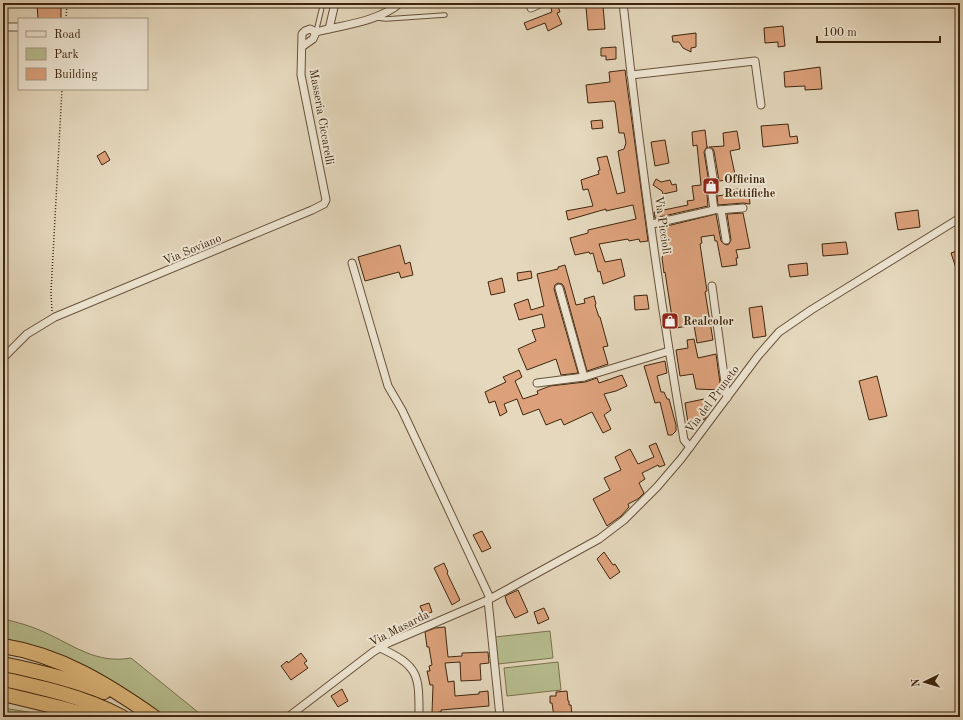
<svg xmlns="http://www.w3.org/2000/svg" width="963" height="720" viewBox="0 0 963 720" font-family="'Old Standard TT',serif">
	<rect width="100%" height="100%" fill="#e5d8bd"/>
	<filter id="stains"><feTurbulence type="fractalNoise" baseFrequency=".005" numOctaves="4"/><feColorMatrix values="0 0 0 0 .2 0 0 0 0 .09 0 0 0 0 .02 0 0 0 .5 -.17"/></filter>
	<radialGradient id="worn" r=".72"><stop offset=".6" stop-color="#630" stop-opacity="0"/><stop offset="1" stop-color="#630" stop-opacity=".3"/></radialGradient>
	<!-- green -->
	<g fill="#b7be8f" stroke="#7b724e">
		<path d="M3,619C17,622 31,626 44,632C75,646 96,664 131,658L204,717H162L115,685L16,642L3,639Z"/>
		<polygon points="550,631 553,658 498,664 495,637"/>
		<polygon points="558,662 561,690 507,696 504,668"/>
		<polygon points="3,708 34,713 48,717 3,717"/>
	</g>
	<!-- building -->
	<g fill="#dca17b" stroke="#3f260e">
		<polygon points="37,3 61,3 61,19 38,19"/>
		<polygon points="557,3 560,12 557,13 562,24 548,31 545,23 527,30 524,23 552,12 550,4"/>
		<polygon points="603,6 605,29 588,30 586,7"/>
		<polygon points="783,26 785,46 778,47 778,42 765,43 764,28"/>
		<polygon points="696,33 696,47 691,48 691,52 683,48 679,42 673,42 672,36"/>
		<polygon points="616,47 616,59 606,60 606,56 601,56 601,48"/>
		<polygon points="820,67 822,89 805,90 805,86 785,87 784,72"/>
		<polygon points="625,70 648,241 640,242 639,239 629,241 628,239 599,244 605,262 621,259 625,276 603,284 600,271 598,272 593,253 590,254 589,252 575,255 570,238 588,233 588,230 636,219 633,205 606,211 606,209 568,220 566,211 593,206 588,189 583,190 581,180 599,174 598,171 600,170 597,158 607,156 617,194 625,192 618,151 624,149 626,143 624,133 619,133 615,102 614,102 614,101 588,103 586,85 610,82 609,72"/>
		<polygon points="602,120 603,128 592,129 591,121"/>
		<polygon points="788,124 790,137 797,136 798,143 763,147 761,126"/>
		<polygon points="705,130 707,147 708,147 706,148 704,152 710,189 707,195 708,206 655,218 654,212 688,205 687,201 694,200 692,186 701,185 697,145 693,146 692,132"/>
		<polygon points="737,131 740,149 730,151 736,179 719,181 714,151 713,149 709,147 724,146 723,133"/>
		<polygon points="665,140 669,163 655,166 651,142"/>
		<polygon points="105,151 110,160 102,165 97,156"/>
		<polygon points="656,179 661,182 670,180 672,185 676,184 677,191 663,194 662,191 653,185"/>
		<polygon points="746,188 747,194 749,194 750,204 743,203 718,205 717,196 732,194 731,190"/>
		<polygon points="918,210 920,227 898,230 895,213"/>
		<polygon points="743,213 750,248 736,250 738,258 736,258 737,265 722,267 717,241 715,241 714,235 701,237 702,243 700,244 707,291 705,292 713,340 697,343 694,325 676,328 675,324 673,324 665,272 664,273 662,258 663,255 666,254 663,227 716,214 721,241 724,244 727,245 729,244 731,240 727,214"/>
		<polygon points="846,242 848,254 823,256 822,244"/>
		<polygon points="400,245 405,264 410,262 413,275 401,278 399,272 365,281 358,257"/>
		<polygon points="960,250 960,277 959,277 951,253"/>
		<polygon points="807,263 808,275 790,277 788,265"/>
		<polygon points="565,265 576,305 585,303 584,299 594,296 596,304 595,305 599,317 600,317 608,346 603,347 608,364 587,371 564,287 562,284 558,283 555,285 554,289 578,373 561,375 556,359 527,370 518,349 536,341 532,330 545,327 542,314 519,320 514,304 528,299 531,310 544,306 537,274 558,269 558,267"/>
		<polygon points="531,271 532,278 518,281 517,273"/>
		<polygon points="502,278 505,292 491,295 488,282"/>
		<polygon points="647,295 649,309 635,310 634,296"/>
		<polygon points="762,306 766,336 753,338 749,308"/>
		<polygon points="694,339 698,358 716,354 721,390 696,389 693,374 680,376 676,350 688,348 687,340"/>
		<polygon points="665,361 667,373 657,376 661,392 664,392 667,399 669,399 676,425 676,431 672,435 668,435 660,402 655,403 644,366"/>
		<polygon points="519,370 522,377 515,381 523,399 538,394 537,391 550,386 585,382 597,378 599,383 622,375 627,386 616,391 604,394 611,410 604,415 611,429 603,433 592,412 564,425 561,419 546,425 539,409 523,415 517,399 504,404 507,412 500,416 495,401 489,403 485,392 506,382 503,377"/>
		<polygon points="877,376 887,416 869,420 859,381"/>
		<polygon points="704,399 707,415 705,419 688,423 685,403"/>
		<polygon points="656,443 665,465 659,467 658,465 642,473 645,479 639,483 644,493 638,499 628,504 629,507 621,516 607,526 593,499 610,490 604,478 621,470 615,457 630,449 638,464 654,457 649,446"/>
		<polygon points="482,531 491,548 482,552 473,535"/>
		<polygon points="604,552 613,565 615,564 620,572 610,579 597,559"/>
		<polygon points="444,563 448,572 447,573 460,600 452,605 434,568"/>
		<polygon points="518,590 528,612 515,618 507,603 505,596"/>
		<polygon points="429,603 432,612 424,615 420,606"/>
		<polygon points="544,608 549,619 538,624 534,612"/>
		<polygon points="445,627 448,657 462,656 462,653 488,652 489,663 480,664 481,680 461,681 460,662 445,663 448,682 454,681 455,696 479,694 479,692 488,691 489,706 441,710 441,712 432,713 433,685 430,685 427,671 430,671 429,666 432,665 429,647 427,647 425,632 435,628"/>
		<polygon points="301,653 307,661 304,663 308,668 291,680 281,666 287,661 288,663"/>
		<polygon points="342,689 348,701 338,707 331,696"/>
		<polygon points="567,691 568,701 569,701 569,705 571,705 572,717 554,717 552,703 550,703 550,696 556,696 556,692"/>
	</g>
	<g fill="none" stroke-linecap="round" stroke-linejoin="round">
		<!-- lane casing -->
		<g stroke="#68523a" stroke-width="5.5">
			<g id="lane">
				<polyline points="377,18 386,19 445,15"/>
				<polyline points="316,32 323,3"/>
			</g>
		</g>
		<!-- street casing -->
		<g stroke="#68523a" stroke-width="9">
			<g id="street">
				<path d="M623,3C639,149 659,295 684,440L690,447"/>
				<polyline points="531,8 542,3"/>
				<polyline points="3,27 19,27"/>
				<polyline points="329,29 335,3"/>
				<polyline points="303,46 313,39 316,32"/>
				<polyline points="631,75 755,61 761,105"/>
				<polyline points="718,210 743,208"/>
				<polyline points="721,210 726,240"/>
				<polyline points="652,224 714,210 712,195 715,190 709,152"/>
				<polyline points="352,263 388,386 402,410 490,598"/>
				<polyline points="712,286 727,398"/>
				<polyline points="559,288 584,377"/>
				<path d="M3,358L27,334L55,317L312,210L324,204L326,200L301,75L302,34L305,31L310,29L316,32C343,25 378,22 400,3"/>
				<polyline points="537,383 584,377 669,351"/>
				<polyline points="488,600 500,717"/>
				<path d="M380,648C420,666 419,676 419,717"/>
				<polyline points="288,717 373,652 388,643 488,600 599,539 624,520 657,487 681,459 758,356 779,332 811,310 960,218"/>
			</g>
		</g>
		<!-- highway casing -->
		<g stroke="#3f260e" stroke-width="16">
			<g id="highway">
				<path d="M3,646C60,655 107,684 154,717"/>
				<path d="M3,664C37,671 71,679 104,692"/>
				<path d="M3,679C44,688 85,697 122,717"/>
				<polyline points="3,694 57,707 94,717"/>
			</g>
		</g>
		<!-- path -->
		<g stroke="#3f260e" stroke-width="1.5" stroke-dasharray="1 2" stroke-linecap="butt">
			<polyline points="66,19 67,3"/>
			<polyline points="52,311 51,292 62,89"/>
		</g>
		<!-- lane -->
		<use href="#lane" stroke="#eee6d4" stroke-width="3.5"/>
		<!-- street -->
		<use href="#street" stroke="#eee6d4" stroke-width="7"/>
		<!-- highway -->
		<use href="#highway" stroke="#e2bc7e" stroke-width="14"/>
	</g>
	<!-- icons -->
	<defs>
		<g id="shop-square" transform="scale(0.9)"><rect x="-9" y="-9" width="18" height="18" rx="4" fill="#8f2418" stroke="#eee6d4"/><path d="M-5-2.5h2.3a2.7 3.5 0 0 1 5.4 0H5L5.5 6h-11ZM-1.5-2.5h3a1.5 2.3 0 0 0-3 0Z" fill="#fff"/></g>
	</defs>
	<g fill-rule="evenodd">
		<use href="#shop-square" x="711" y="186"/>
		<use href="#shop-square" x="670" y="321"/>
	</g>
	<g text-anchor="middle" stroke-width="4" stroke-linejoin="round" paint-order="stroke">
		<!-- street labels -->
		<g font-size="12" fill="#3f260e" stroke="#eee6d4">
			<text transform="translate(322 117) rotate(80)" y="4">Masseria Ciccarelli</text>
			<text transform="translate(663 225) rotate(82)" y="4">Via Piccioli</text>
			<text transform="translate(192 249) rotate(-23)" y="4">Via Soviano</text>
			<text transform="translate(712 399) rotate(-53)" y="4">Via del Pruneto</text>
			<text transform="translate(399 628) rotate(-27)" y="4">Via Masarda</text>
		</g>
		<!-- poi labels -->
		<g font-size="12" font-weight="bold" fill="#3f260e" stroke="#eee6d4" text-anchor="start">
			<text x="724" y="183">Officina<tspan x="724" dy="14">Rettifiche</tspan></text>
			<text x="683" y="325">Realcolor</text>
		</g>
	</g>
	<!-- margin -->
	<rect width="963" height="720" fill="none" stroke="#e5d8bd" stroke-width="16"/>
	<rect x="4" y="4" width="955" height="712" fill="none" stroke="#3f260e" stroke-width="2"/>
	<rect x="8" y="8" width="947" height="704" fill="none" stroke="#3f260e"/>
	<!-- legend -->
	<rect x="18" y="18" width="130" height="72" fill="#eee6d4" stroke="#a89985"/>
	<rect x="26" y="31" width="20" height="6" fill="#eee6d4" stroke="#a89985"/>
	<text x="54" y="38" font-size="12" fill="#3f260e">Road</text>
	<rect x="26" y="48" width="20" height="12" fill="#b7be8f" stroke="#a89985"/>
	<text x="54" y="58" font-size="12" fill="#3f260e">Park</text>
	<rect x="26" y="68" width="20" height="12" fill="#dca17b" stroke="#a89985"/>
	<text x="54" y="78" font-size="12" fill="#3f260e">Building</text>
	<!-- north arrow -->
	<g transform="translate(925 682) rotate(265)" stroke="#eee6d4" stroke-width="3" paint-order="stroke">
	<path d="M0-3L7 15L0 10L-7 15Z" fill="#3f260e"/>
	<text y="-6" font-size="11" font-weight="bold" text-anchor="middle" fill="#3f260e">N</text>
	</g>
	<!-- scale -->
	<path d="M817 36v6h123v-6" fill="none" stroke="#3f260e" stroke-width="2"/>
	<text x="823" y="36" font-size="12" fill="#3f260e" stroke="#eee6d4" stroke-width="3" paint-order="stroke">100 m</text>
	<rect width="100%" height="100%" filter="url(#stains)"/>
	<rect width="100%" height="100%" fill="url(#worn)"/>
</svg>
